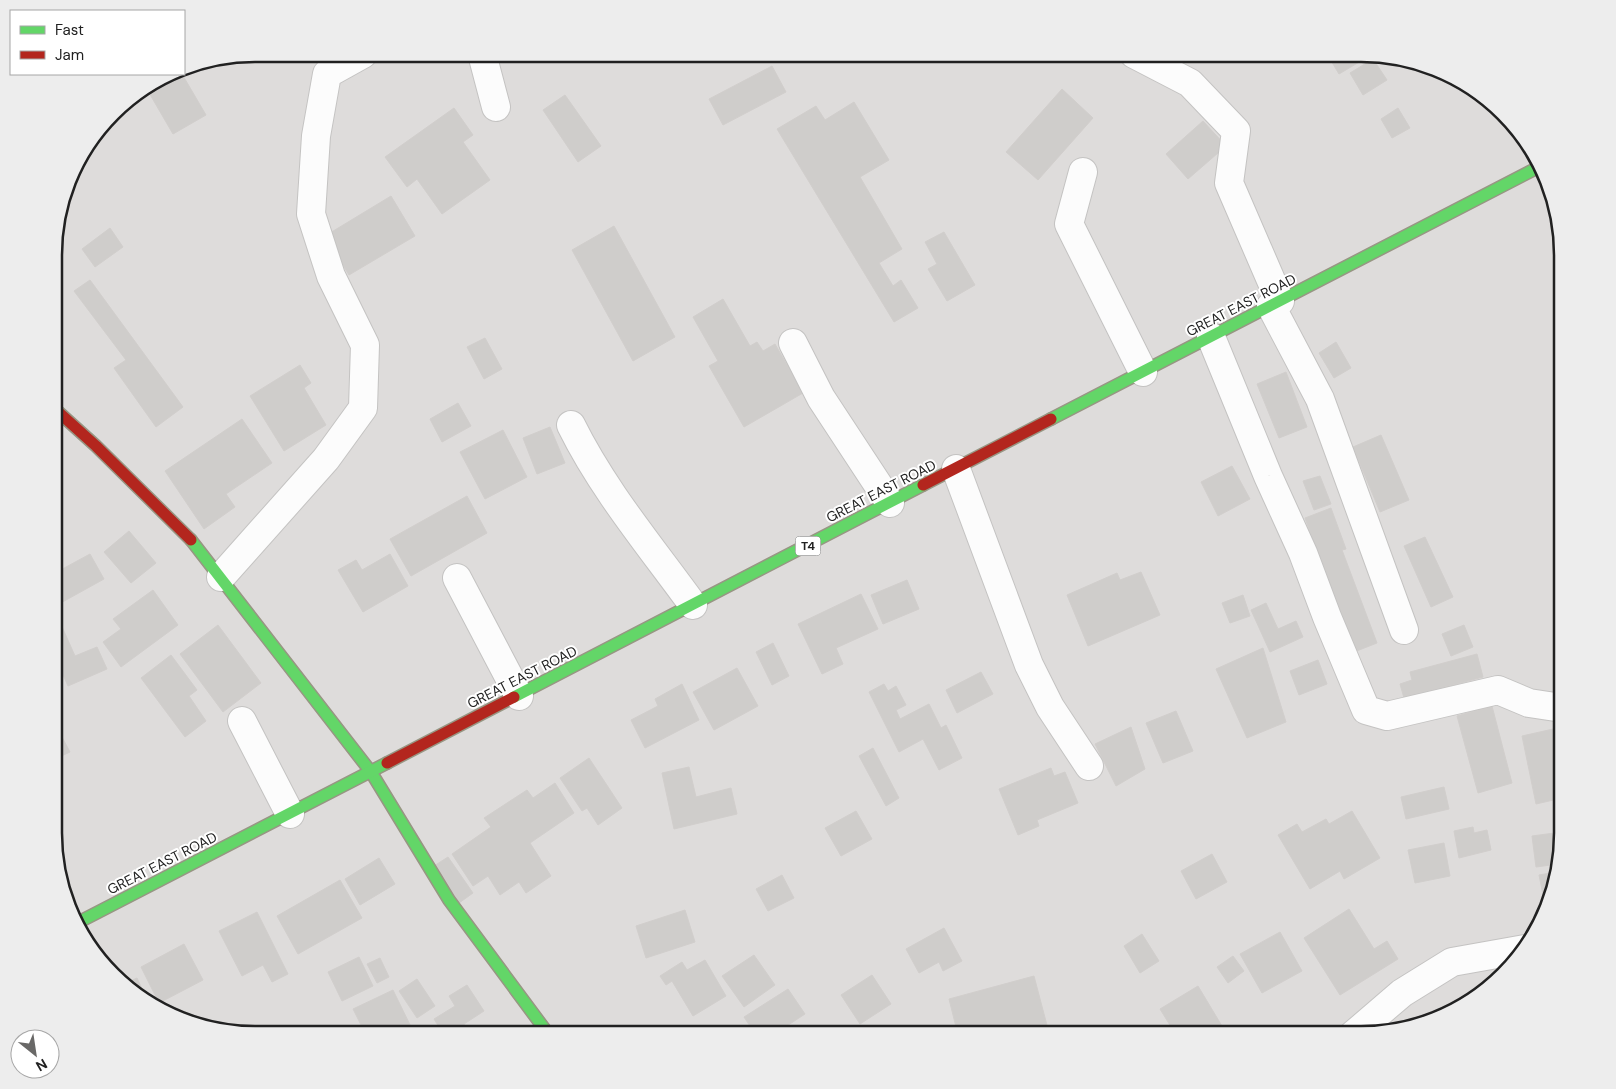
<svg xmlns="http://www.w3.org/2000/svg" width="1616" height="1089" viewBox="0 0 1616 1089" font-family="'DM Sans',sans-serif">
	<rect width="100%" height="100%" fill="#eeecea"/>
	<!-- residential -->
	<polygon fill="#dedcdb" points="255,54 1361,54 1425,64 1473,88 1535,155 1562,242 1562,847 1551,899 1528,946 1461,1008 1374,1035 255,1035 191,1025 143,1001 81,935 55,860 55,229 75,166 122,104 171,74 184,74 184,68"/>
	<!-- building -->
	<g fill="#cfcdcb" stroke="#d1cecc">
		<polygon points="1174,54 1189,54 1186,60"/>
		<polygon points="1327,54 1361,54 1371,55 1339,74"/>
		<polygon points="1373,59 1387,80 1363,95 1350,73"/>
		<polygon points="772,66 786,92 723,125 709,99"/>
		<polygon points="179,74 182,74 206,115 173,134 148,91"/>
		<polygon points="1062,89 1093,118 1038,180 1006,152"/>
		<polygon points="565,95 601,146 578,162 543,110"/>
		<polygon points="854,102 889,160 860,177 902,249 879,263 893,286 901,280 918,308 894,322 777,129 816,106 825,120"/>
		<polygon points="454,108 473,135 463,142 490,180 442,214 417,179 407,187 385,157"/>
		<polygon points="1398,108 1410,128 1392,138 1381,119"/>
		<polygon points="1203,121 1226,146 1188,179 1166,154"/>
		<polygon points="391,196 415,236 349,275 325,236"/>
		<polygon points="614,226 675,337 633,361 572,250"/>
		<polygon points="110,228 123,247 95,267 82,249"/>
		<polygon points="944,232 975,285 947,301 928,269 937,264 925,242"/>
		<polygon points="90,280 183,407 156,427 114,368 126,360 74,291"/>
		<polygon points="723,299 750,346 757,342 763,351 775,344 803,393 744,427 709,366 718,361 693,317"/>
		<polygon points="485,338 502,369 484,379 467,347"/>
		<polygon points="1336,342 1351,368 1334,378 1319,353"/>
		<polygon points="300,365 311,383 304,388 326,425 284,451 250,396"/>
		<polygon points="1286,372 1307,427 1279,438 1257,384"/>
		<polygon points="458,403 471,426 442,442 430,419"/>
		<polygon points="242,419 272,463 226,494 235,507 204,529 165,471"/>
		<polygon points="550,427 565,463 537,474 523,438"/>
		<polygon points="503,430 527,477 485,499 460,452"/>
		<polygon points="1381,435 1409,500 1380,512 1353,447"/>
		<polygon points="1232,466 1250,499 1218,516 1201,482"/>
		<polygon points="1320,476 1331,504 1314,510 1303,481"/>
		<polygon points="467,496 487,533 411,576 390,539"/>
		<polygon points="1331,508 1346,549 1342,550 1377,643 1354,652 1305,518"/>
		<polygon points="129,531 156,563 131,583 104,552"/>
		<polygon points="1425,537 1453,597 1431,607 1404,546"/>
		<polygon points="90,554 104,579 57,605 55,573"/>
		<polygon points="390,554 408,586 363,612 338,570 356,560 362,570"/>
		<polygon points="1141,572 1160,615 1088,646 1067,595 1117,573 1120,580"/>
		<polygon points="907,580 919,609 883,624 871,595"/>
		<polygon points="153,590 178,625 121,667 103,642 121,629 113,619"/>
		<polygon points="861,594 878,629 836,648 843,664 822,674 798,624"/>
		<polygon points="1243,595 1250,616 1230,623 1222,603"/>
		<polygon points="1266,603 1278,629 1296,621 1303,637 1270,652 1251,610"/>
		<polygon points="55,611 75,656 97,647 107,669 68,686 55,657"/>
		<polygon points="218,625 261,683 223,712 180,654"/>
		<polygon points="1464,625 1473,647 1451,656 1442,634"/>
		<polygon points="773,643 789,676 772,685 756,652"/>
		<polygon points="1263,648 1286,722 1247,738 1216,669"/>
		<polygon points="1477,654 1483,677 1404,698 1400,684 1412,680 1410,672"/>
		<polygon points="171,655 197,690 189,696 206,721 185,737 141,678"/>
		<polygon points="1318,660 1327,684 1299,695 1290,671"/>
		<polygon points="737,668 758,706 714,730 693,692"/>
		<polygon points="981,672 993,694 957,713 946,690"/>
		<polygon points="682,684 699,720 645,748 631,720 658,706 655,699"/>
		<polygon points="884,684 888,691 896,686 906,705 896,710 900,719 929,704 941,728 946,725 962,758 939,770 923,739 899,752 869,692"/>
		<polygon points="1492,706 1512,783 1478,793 1457,716"/>
		<polygon points="1176,711 1193,751 1163,763 1146,723"/>
		<polygon points="55,724 70,752 55,759"/>
		<polygon points="1131,727 1145,769 1116,786 1095,744"/>
		<polygon points="1562,727 1562,798 1536,804 1522,736"/>
		<polygon points="873,748 899,798 886,806 859,756"/>
		<polygon points="589,758 622,808 598,825 587,808 582,811 560,778"/>
		<polygon points="689,767 696,797 731,788 737,814 674,829 662,773"/>
		<polygon points="1051,768 1054,776 1065,772 1078,803 1037,820 1039,826 1018,835 999,789"/>
		<polygon points="555,783 574,813 530,843 551,876 526,893 519,882 500,895 488,876 473,886 452,854 491,827 484,818 527,790 533,798"/>
		<polygon points="1444,787 1449,809 1406,819 1401,797"/>
		<polygon points="856,811 872,839 841,856 825,828"/>
		<polygon points="1352,811 1380,858 1344,879 1340,871 1310,889 1278,835 1297,824 1302,832 1326,819 1329,824"/>
		<polygon points="1473,827 1474,833 1487,830 1491,850 1459,858 1454,831"/>
		<polygon points="1562,832 1562,847 1558,864 1536,867 1532,836"/>
		<polygon points="1444,843 1450,876 1415,883 1408,850"/>
		<polygon points="1212,854 1227,882 1196,899 1181,871"/>
		<polygon points="448,857 473,893 459,903 434,866"/>
		<polygon points="379,858 395,884 360,905 345,879"/>
		<polygon points="1557,872 1551,899 1546,910 1539,875"/>
		<polygon points="782,875 794,898 768,911 756,889"/>
		<polygon points="340,880 362,918 298,954 277,916"/>
		<polygon points="1349,909 1374,949 1387,941 1398,959 1340,995 1304,938"/>
		<polygon points="685,910 695,942 646,958 636,926"/>
		<polygon points="257,912 288,974 272,982 263,965 242,976 219,931"/>
		<polygon points="944,928 962,961 943,971 939,962 919,973 906,949"/>
		<polygon points="1280,932 1302,971 1262,993 1240,954"/>
		<polygon points="1142,934 1159,961 1140,973 1124,946"/>
		<polygon points="184,944 203,980 159,1003 141,967"/>
		<polygon points="754,955 775,985 744,1007 722,976"/>
		<polygon points="1233,956 1244,971 1228,983 1217,967"/>
		<polygon points="359,957 373,986 342,1001 328,972"/>
		<polygon points="380,958 389,977 377,983 367,964"/>
		<polygon points="705,960 726,996 693,1016 672,981 666,985 660,976 682,962 687,970"/>
		<polygon points="872,975 891,1004 860,1024 841,995"/>
		<polygon points="1034,976 1048,1029 1026,1035 958,1035 949,999"/>
		<polygon points="137,978 149,1004 143,1001 126,983"/>
		<polygon points="417,979 435,1006 417,1018 399,991"/>
		<polygon points="467,985 484,1011 464,1024 469,1035 444,1035 434,1019 455,1006 449,996"/>
		<polygon points="1198,986 1225,1031 1218,1035 1176,1035 1160,1009"/>
		<polygon points="788,989 805,1014 773,1035 756,1035 744,1017"/>
		<polygon points="393,990 415,1035 366,1035 353,1009"/>
		<polygon points="1413,1022 1374,1035 1368,1034"/>
		<polygon points="1094,1030 1096,1035 1080,1035"/>
	</g>
	<g fill="none" stroke-linecap="round" stroke-linejoin="round">
		<!-- street casing -->
		<g stroke="#c4c3c2" stroke-width="30">
			<g id="street">
				<polyline points="482,54 496,107"/>
				<polyline points="1134,54 1190,83 1236,131 1229,183 1280,301"/>
				<polyline points="1083,172 1069,224 1143,372"/>
				<polyline points="1271,306 1320,399 1404,630"/>
				<polyline points="1211,337 1268,476 1303,553 1327,617 1366,710 1387,716 1498,690 1529,703 1562,708"/>
				<polyline points="793,343 821,398 890,503"/>
				<path d="M571,425C603,490 651,547 693,605"/>
				<polyline points="956,469 1029,665 1050,707 1089,766"/>
				<polyline points="221,577 326,459 363,408 365,345 331,276 311,214 316,136 327,74 363,54"/>
				<polyline points="457,578 519,696"/>
				<polyline points="242,721 290,814"/>
				<polyline points="1353,1035 1402,993 1452,962 1525,949"/>
			</g>
		</g>
		<!-- fast casing -->
		<g stroke="#979683" stroke-width="14">
			<g id="fast">
				<polyline points="1051,419 1539,167"/>
				<polyline points="191,540 371,772 449,900 549,1035"/>
				<polyline points="514,697 923,485"/>
				<polyline points="77,923 387,763"/>
			</g>
		</g>
		<!-- jam casing -->
		<g stroke="#979683" stroke-width="14">
			<g id="jam">
				<polyline points="55,409 96,446 191,540"/>
				<polyline points="923,485 1051,419"/>
				<polyline points="387,763 514,697"/>
			</g>
		</g>
		<!-- street -->
		<use href="#street" stroke="#fcfcfc" stroke-width="28"/>
		<!-- fast -->
		<use href="#fast" stroke="#63d668" stroke-width="11"/>
		<!-- jam -->
		<use href="#jam" stroke="#b3261e" stroke-width="11"/>
	</g>
	<g text-anchor="middle" stroke-width="4" stroke-linejoin="round" paint-order="stroke">
		<!-- shield labels -->
		<rect fill="#fff" stroke="#646464" stroke-width="1" x="795.5" y="536.5" width="25" height="19" rx="4"/>
		<g font-size="12" font-weight="bold" fill="#212121">
			<text x="808" y="550">T4</text>
		</g>
		<!-- street labels -->
		<g font-size="14" fill="#212121" stroke="#fff">
			<text transform="translate(1241 305) rotate(-27)" y="5">GREAT EAST ROAD</text>
			<text transform="translate(881 491) rotate(-27)" y="5">GREAT EAST ROAD</text>
			<text transform="translate(522 677) rotate(-27)" y="5">GREAT EAST ROAD</text>
			<text transform="translate(162 863) rotate(-27)" y="5">GREAT EAST ROAD</text>
		</g>
	</g>
	<!-- crop -->
	<path d="M0 0H1616V1089H0ZM255 62H1361A193 193 0 0 1 1554 255V833A193 193 0 0 1 1361 1026H255A193 193 0 0 1 62 833V255A193 193 0 0 1 255 62Z" fill="#ededed" fill-rule="evenodd"/>
	<path fill="none" stroke="#212121" stroke-width="2.5" d="M255 62H1361A193 193 0 0 1 1554 255V833A193 193 0 0 1 1361 1026H255A193 193 0 0 1 62 833V255A193 193 0 0 1 255 62Z"/>
	<!-- legend -->
	<rect x="10" y="10" width="175" height="65" fill="#ffffff" stroke="#a6a6a6"/>
	<rect x="20" y="26" width="25" height="8" fill="#63d668" stroke="#a6a6a6"/>
	<text x="55" y="35" font-size="15" fill="#212121">Fast</text>
	<rect x="20" y="51" width="25" height="8" fill="#b3261e" stroke="#a6a6a6"/>
	<text x="55" y="60" font-size="15" fill="#212121">Jam</text>
	<!-- north arrow -->
	<g transform="translate(35 1054) rotate(150)"><circle r="24" fill="#ffffff" stroke="#a6a6a6"/>
	<path d="M0-4L9 19L0 12L-9 19Z" fill="#696867"/>
	<text y="-8" font-size="14" font-weight="bold" text-anchor="middle" fill="#212121">N</text>
	</g>
</svg>
